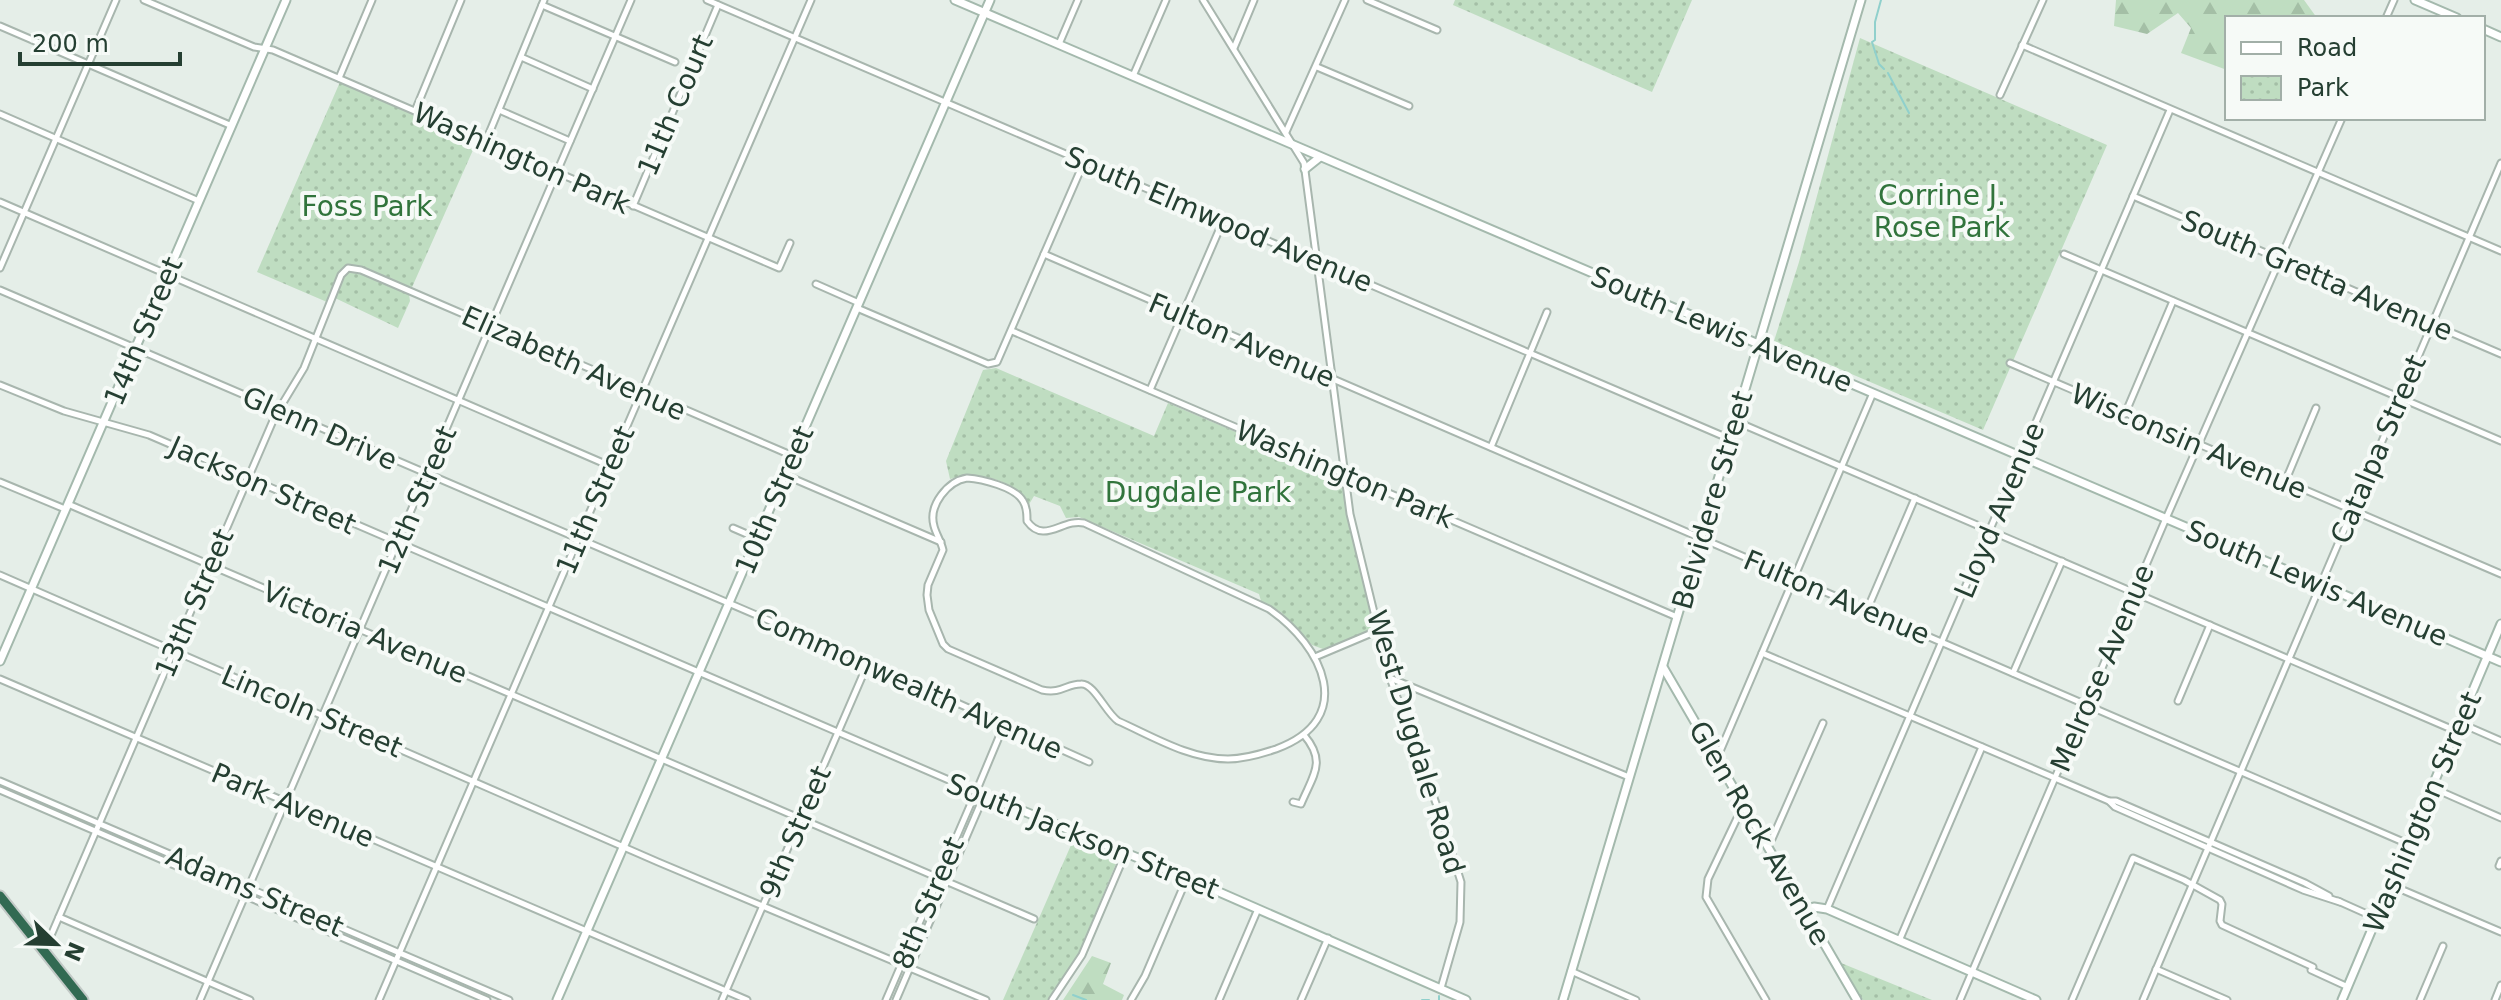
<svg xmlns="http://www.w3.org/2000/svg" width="2501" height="1000" viewBox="0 0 2501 1000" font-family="'DejaVu Sans',sans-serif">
	<defs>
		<pattern id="forest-firs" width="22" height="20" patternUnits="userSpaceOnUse" patternTransform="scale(2)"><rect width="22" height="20" fill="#bfddc1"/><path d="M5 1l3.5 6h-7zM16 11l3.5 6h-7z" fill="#a4bfa6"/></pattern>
		<pattern id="park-dots" width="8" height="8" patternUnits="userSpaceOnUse" patternTransform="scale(2)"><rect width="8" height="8" fill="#bfddc1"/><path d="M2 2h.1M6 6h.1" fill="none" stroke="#a4bfa6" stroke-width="1.8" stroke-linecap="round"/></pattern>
	</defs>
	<rect width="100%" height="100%" fill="#e5eee8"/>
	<!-- forest -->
	<g fill="url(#forest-firs)">
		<polygon points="2116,0 2304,0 2317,18 2227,18 2227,70 2181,53 2191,28 2178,13 2147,34 2114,26"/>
		<polygon points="1092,956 1111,963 1103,984 1124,995 1122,1000 1063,1000"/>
	</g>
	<!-- park -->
	<g fill="url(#park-dots)">
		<polygon points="1455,0 1692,0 1652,92 1453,5"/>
		<polygon points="1860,38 2107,145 1983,430 1774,341 1799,262"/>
		<polygon points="340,82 477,141 409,294 410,301 398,328 335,298 327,302 257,272"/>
		<path d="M996,368L1154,436L1168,403L1341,477L1376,629L1323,649L1312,645L1281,612L1261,601L1259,594L1079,517L1066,518L1060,506L1034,496L1028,506C1025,502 1021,494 1017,491C1000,476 970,473 950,479L946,461L983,370Z"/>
		<polygon points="1075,836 1120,854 1074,965 1048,1000 1003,1000"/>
		<polygon points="1841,963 1932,1000 1863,1000"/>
	</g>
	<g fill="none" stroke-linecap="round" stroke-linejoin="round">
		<!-- stream -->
		<g stroke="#90d0cc" stroke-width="2">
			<polyline points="1881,0 1875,22 1875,40 1872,42 1879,64 1884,69"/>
			<polyline points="1888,73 1909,113"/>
			<polyline points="1073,995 1086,1000"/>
			<polyline points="1422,1000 1429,1000"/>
			<polyline points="1439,1000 1439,996"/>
		</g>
		<!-- street casing -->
		<g stroke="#a8b6ae" stroke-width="9">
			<g id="street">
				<polyline points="144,0 254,47 273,50 779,268 790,243"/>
				<polyline points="707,0 1730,439"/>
				<polyline points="1203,0 1304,163 1350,514 1390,678 1437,806 1461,882 1460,922 1441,988"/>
				<polyline points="1367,0 1437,30"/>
				<polyline points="542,5 675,62"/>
				<polyline points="2386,18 2394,0"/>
				<polyline points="0,26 232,126"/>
				<polyline points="1059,44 1078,0"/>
				<polyline points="2022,45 2501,251"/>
				<polyline points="1234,48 1254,0"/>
				<polyline points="521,57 593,89"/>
				<polyline points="1317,67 1409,106"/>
				<polyline points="1133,76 1166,0"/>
				<polyline points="339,78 372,0"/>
				<polyline points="2000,95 2043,0"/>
				<polyline points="499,110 570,141"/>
				<polyline points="415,111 461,0"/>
				<polyline points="0,114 199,201"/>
				<polyline points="1286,132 1345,0"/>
				<polyline points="488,136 544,0"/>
				<polyline points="2133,196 2501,354"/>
				<polyline points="0,202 610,466"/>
				<polyline points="633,206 718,5"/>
				<polyline points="1044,254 2408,844"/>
				<polyline points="2064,254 2501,441"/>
				<polyline points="0,268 116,0"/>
				<polyline points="816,284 859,303"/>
				<polyline points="0,290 868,663 1089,762"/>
				<polyline points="857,308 988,364 997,362 1084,162"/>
				<polyline points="1012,331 1677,617"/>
				<polyline points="2010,363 2501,574"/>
				<polyline points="0,385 64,411 149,435 979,793"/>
				<polyline points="1150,390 1223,221"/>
				<polyline points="2125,414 2173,301"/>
				<polyline points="1735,421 2456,731"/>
				<polyline points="1491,447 1547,312"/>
				<polyline points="785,475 941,542"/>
				<path d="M967,478C982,479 1015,487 1023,501C1027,507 1027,514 1027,521C1044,545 1063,518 1084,523L1269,609C1323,646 1358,719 1276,749C1261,754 1245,759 1228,759C1189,759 1152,736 1118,721C1106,713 1094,683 1081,684C1066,684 1062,694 1042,690L948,649L943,644L929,610L927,595L928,585L943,550C941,541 936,534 934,526C928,505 948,481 967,478Z"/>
				<polyline points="0,482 65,509"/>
				<polyline points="2285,482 2316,408"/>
				<polyline points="68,504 1034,919"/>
				<polyline points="733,528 756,538"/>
				<polyline points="0,575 658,862 986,1000"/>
				<polyline points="1867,610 1915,498"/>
				<polyline points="1762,653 2109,801 2115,807 2303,890 2340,902"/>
				<polyline points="1315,657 1379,630"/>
				<polyline points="2013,673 2062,561"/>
				<polyline points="1390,678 1629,777"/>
				<polyline points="0,679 747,1000"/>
				<polyline points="2178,701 2210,625"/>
				<polyline points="2460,723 2501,741"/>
				<polyline points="1715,754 1721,749 1873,393"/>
				<polyline points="0,781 509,1000"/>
				<polyline points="2433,788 2501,818"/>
				<polyline points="0,790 487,1000"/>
				<polyline points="976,792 1004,725"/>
				<polyline points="2109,801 2116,801 2305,883 2329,896"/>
				<path d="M1293,802L1301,804C1313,775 1327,762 1304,735"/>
				<polyline points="1745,807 1740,812 1708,879 1706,897 1766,1000"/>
				<polyline points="1767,845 1772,839 1823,723"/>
				<polyline points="2499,866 2501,861"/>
				<polyline points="2391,885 2501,932"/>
				<polyline points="2338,901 2376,918"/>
				<polyline points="1827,909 2170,110"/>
				<polyline points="59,917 250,1000"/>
				<polyline points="1899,941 1982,747"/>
				<polyline points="41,947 49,940 275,416 304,368 341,275 348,268 361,270 793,456"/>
				<polyline points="2156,969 2227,1000"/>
				<polyline points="2311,970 2348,987"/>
				<polyline points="1571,971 1636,1000"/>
				<polyline points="200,1000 631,0"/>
				<polyline points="379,1000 811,0"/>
				<polyline points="722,1000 868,663"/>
				<polyline points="886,1000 972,801 979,793"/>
				<polyline points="896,1000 980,805 979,794"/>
				<polyline points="1052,1000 1082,955 1126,852"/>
				<polyline points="1131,1000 1145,976 1187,878"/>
				<polyline points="1219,1000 1258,909"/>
				<polyline points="1301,1000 1328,938"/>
				<polyline points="1960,1000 2164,523 2342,118"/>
				<polyline points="2072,1000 2133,858 2184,880 2220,900 2222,904 2220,921 2222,925 2313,967"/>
				<polyline points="2143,1000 2501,163"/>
				<polyline points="2420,1000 2443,946"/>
				<polyline points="2495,1000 2501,985"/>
			</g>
		</g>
		<!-- secondary casing -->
		<g stroke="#a4b9ad" stroke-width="11">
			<g id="secondary">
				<polyline points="955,0 2501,662"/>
				<polyline points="2415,0 2457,18"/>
				<polyline points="2483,29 2501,37"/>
				<polyline points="1305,169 1320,157"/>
				<polyline points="0,661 286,0"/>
				<polyline points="1663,667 1857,1000"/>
				<polyline points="979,793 1187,878 1466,1000"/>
				<polyline points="1805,910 1814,907 1827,909 2036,1000"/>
				<polyline points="557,1000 990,0"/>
				<polyline points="1563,1000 1861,0"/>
				<polyline points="2342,1000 2501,624"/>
			</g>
		</g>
		<!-- highway casing -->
		<g stroke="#c2c9c6" stroke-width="13">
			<polyline id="highway" points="0,896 83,1000"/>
		</g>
		<!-- street -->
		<use href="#street" stroke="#fff" stroke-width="5"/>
		<!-- secondary -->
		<use href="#secondary" stroke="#fff" stroke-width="7"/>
		<!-- highway -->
		<use href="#highway" stroke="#326a52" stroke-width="9"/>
	</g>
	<g text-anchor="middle" stroke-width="8" stroke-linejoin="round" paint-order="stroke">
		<!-- street labels -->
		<g font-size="28" fill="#253f32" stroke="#f6faf7">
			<text transform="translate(675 105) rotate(-67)" y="10">11th Court</text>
			<text transform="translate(522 158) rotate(24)" y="10">Washington Park</text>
			<text transform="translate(1219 219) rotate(23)" y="10">South Elmwood Avenue</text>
			<text transform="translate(2317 275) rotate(23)" y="10">South Gretta Avenue</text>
			<text transform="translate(1722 329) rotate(23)" y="10">South Lewis Avenue</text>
			<text transform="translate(143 331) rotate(-67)" y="10">14th Street</text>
			<text transform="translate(1242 340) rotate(23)" y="10">Fulton Avenue</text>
			<text transform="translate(574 363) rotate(24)" y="10">Elizabeth Avenue</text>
			<text transform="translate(320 428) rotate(24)" y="10">Glenn Drive</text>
			<text transform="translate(2189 441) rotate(23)" y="10">Wisconsin Avenue</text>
			<text transform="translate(2378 449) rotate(-67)" y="10">Catalpa Street</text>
			<text transform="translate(1345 474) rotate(23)" y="10">Washington Park</text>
			<text transform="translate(263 485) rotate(24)" y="10">Jackson Street</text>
			<text transform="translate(417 500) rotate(-67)" y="10">12th Street</text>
			<text transform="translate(595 500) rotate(-67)" y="10">11th Street</text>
			<text transform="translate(774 500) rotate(-67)" y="10">10th Street</text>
			<text transform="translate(1712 500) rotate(-74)" y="10">Belvidere Street</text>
			<text transform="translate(1999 510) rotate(-67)" y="10">Lloyd Avenue</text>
			<text transform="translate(2317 583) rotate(23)" y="10">South Lewis Avenue</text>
			<text transform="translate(1837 597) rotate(23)" y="10">Fulton Avenue</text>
			<text transform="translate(194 603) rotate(-67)" y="10">13th Street</text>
			<text transform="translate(365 632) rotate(23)" y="10">Victoria Avenue</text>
			<text transform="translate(2102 668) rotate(-67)" y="10">Melrose Avenue</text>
			<text transform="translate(909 683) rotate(24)" y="10">Commonwealth Avenue</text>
			<text transform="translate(312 711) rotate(23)" y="10">Lincoln Street</text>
			<text transform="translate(1416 742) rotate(73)" y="10">West Dugdale Road</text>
			<text transform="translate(293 805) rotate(23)" y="10">Park Avenue</text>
			<text transform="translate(2422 812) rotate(-67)" y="10">Washington Street</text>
			<text transform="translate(795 832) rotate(-67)" y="10">9th Street</text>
			<text transform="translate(1760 833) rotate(60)" y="10">Glen Rock Avenue</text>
			<text transform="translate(1083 836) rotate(22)" y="10">South Jackson Street</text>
			<text transform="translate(255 891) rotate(23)" y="10">Adams Street</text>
			<text transform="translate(928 903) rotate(-67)" y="10">8th Street</text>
		</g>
		<!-- park labels -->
		<g font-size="28" fill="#31743c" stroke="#f6faf7">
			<text x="1942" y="205">Corrine J.<tspan x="1942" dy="32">Rose Park</tspan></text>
			<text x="367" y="216">Foss Park</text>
			<text x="1198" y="502">Dugdale Park</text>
		</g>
	</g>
	<!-- legend -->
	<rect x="2225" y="16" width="260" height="104" fill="#f6faf7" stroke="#a2afa8" stroke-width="2"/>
	<rect x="2241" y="42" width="40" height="12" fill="#ffffff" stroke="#a2afa8" stroke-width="2"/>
	<text x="2297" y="56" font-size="24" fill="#253f32">Road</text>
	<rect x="2241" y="76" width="40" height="24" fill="url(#park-dots)" stroke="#a2afa8" stroke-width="2"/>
	<text x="2297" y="96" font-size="24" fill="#253f32">Park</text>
	<!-- north arrow -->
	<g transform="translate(56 944) rotate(113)" stroke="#f6faf7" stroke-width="6" paint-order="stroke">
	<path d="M0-6L14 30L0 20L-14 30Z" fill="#253f32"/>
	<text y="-12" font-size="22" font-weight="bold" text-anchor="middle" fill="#253f32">N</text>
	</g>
	<!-- scale -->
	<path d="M20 52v12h160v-12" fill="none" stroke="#253f32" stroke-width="4"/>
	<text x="32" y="52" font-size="24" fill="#253f32" stroke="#f6faf7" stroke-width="6" paint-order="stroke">200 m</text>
</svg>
